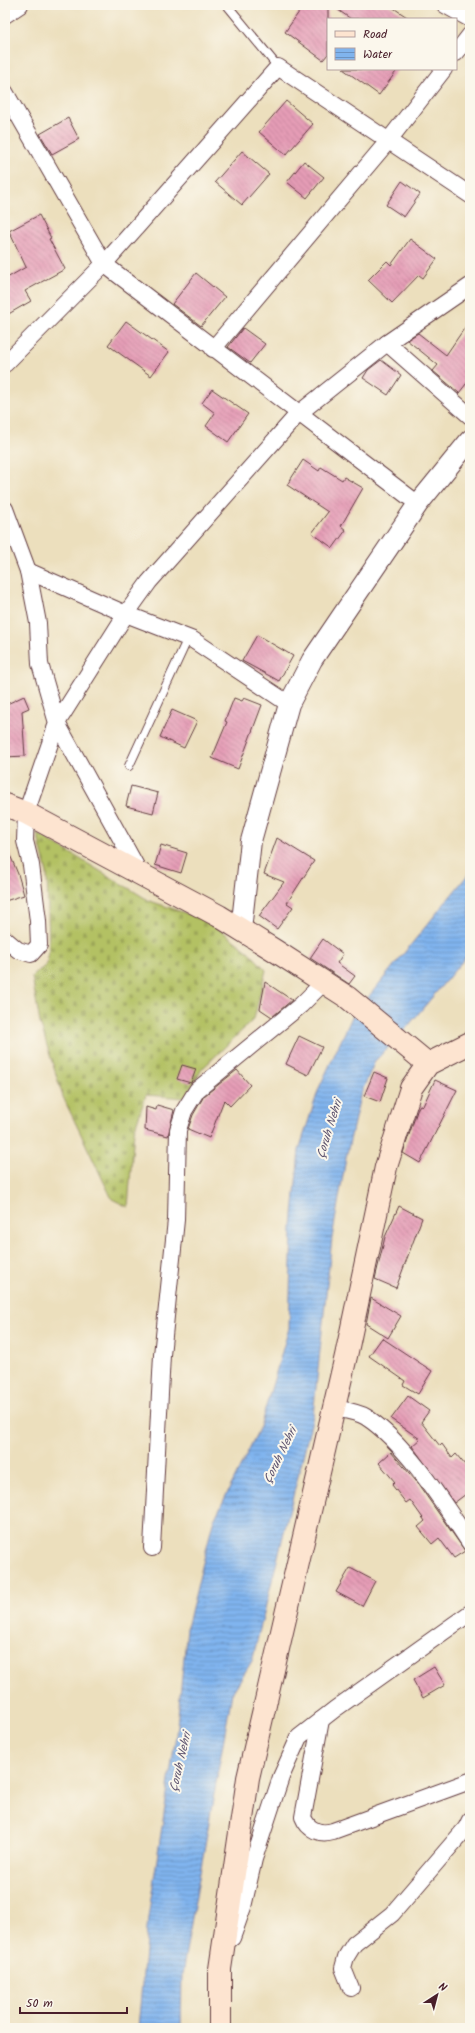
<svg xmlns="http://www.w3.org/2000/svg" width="475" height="2033" viewBox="0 0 475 2033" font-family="Kalam,sans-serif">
	<defs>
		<pattern id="cemetery-stones" width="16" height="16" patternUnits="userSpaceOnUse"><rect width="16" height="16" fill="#b3c164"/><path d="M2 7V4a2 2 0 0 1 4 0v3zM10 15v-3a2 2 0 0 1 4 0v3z" fill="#9ba557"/></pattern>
		<pattern id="water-rules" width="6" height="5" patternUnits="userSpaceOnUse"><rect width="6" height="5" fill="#80b4ee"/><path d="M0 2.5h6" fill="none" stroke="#6b92c1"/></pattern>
		<pattern id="building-back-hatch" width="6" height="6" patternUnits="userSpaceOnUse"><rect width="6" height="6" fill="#e59cb6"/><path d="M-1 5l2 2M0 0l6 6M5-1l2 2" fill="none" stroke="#bc7f94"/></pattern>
	</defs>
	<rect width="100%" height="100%" fill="#fbf7ec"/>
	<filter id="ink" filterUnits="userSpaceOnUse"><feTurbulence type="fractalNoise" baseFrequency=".025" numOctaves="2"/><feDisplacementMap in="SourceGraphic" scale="8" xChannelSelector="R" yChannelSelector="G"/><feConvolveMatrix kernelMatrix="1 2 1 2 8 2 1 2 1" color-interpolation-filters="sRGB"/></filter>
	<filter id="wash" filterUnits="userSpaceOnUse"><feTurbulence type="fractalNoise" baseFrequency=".012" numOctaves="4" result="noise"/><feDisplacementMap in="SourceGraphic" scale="16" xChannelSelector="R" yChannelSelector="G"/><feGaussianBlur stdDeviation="0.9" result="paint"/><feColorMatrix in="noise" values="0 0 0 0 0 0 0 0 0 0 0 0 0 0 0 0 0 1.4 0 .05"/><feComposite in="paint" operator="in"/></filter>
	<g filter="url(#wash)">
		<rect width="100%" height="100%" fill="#ecdfbd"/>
		<!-- cemetery -->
		<polygon fill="url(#cemetery-stones)" stroke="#7e7048" points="37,833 150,901 209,921 249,952 266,970 254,1019 202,1069 185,1098 146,1095 134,1131 128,1207 112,1199 63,1097 40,1023 32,977 47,964 49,948 47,873"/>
		<!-- water -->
		<polygon fill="url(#water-rules)" stroke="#656a8c" points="470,872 470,952 403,1032 375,1061 360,1096 346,1158 332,1238 313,1416 252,1661 232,1693 182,1974 181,2028 138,2028 148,1918 176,1735 187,1628 213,1522 260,1427 289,1328 292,1226 299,1150 319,1088 352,1017"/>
		<g id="blocks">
			<!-- building -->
			<g fill="url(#building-back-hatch)">
				<polygon points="304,5 328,5 328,54 323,60 285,32"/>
				<polygon points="331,5 389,5 410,19 351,19"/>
				<polygon points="343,69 398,69 379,95"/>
				<polygon points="286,101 313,124 286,155 259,132"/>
				<polygon points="68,118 79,139 52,154 40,134"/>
				<polygon points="242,151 269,174 242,205 215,182"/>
				<polygon points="304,161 324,177 307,198 287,182"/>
				<polygon points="402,181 420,194 404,217 386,205"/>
				<polygon points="39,215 51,238 49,239 65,269 25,291 31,301 5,316 5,279 26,267 9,231"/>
				<polygon points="410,239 437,259 423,278 419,275 392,303 368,280 387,261 391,265"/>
				<polygon points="196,273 225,297 201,326 172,304"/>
				<polygon points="470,320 470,379 459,393 433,371 438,365 407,340 418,333 446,355"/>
				<polygon points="126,321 169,352 151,376 108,345"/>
				<polygon points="243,328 265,344 250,363 228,347"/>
				<polygon points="381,360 401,375 388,395 363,378 368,370"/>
				<polygon points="212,389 248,414 228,442 206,426 215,413 202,403"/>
				<polygon points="303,460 319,471 321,467 342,480 344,477 363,488 341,526 346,530 333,548 312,533 328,512 287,485"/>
				<polygon points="257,635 293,656 279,681 242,661"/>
				<polygon points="24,696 29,708 22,711 25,756 5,757 5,705"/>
				<polygon points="234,698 242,701 244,698 262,705 238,769 212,758 227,722 225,721"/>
				<polygon points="172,710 197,721 184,748 160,737"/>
				<polygon points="131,786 158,793 153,813 126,806"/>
				<polygon points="277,838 314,861 287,903 293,907 277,929 259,916 284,882 264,874"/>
				<polygon points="5,843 18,874 24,895 5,901"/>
				<polygon points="161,845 187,853 181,873 155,865"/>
				<polygon points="323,939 343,954 337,963 355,976 349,984 310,958"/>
				<polygon points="265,982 292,1000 272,1017 260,1009"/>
				<polygon points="299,1036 322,1047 308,1075 286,1064"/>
				<polygon points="182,1065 196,1069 191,1083 177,1079"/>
				<polygon points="237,1070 250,1085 230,1106 224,1100 209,1138 188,1129 193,1115 204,1096"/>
				<polygon points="374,1072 388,1078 380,1102 364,1096"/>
				<polygon points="435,1080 457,1090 420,1163 403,1153 418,1108 420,1105 423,1106"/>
				<polygon points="157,1105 174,1110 168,1136 145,1130 146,1107 156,1110"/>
				<polygon points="399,1206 422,1218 396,1288 375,1279 385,1237"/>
				<polygon points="371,1298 401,1316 388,1338 366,1324"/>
				<polygon points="382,1338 432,1371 418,1394 403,1385 405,1381 369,1356"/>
				<polygon points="408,1396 429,1411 421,1422 440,1446 442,1444 452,1458 456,1454 470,1471 470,1491 454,1503 412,1446 420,1439 391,1419"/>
				<polygon points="391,1452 416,1481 465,1551 454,1558 439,1538 432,1544 418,1527 425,1521 410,1500 406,1503 392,1485 395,1482 379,1463"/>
				<polygon points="350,1568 375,1581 362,1606 336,1592"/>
				<polygon points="434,1667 445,1685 423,1698 413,1680"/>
			</g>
		</g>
	</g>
	<g filter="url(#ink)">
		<use href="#blocks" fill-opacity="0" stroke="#623c41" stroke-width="1"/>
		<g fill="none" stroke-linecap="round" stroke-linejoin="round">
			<!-- service casing -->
			<g stroke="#623c41" stroke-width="10">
				<g id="service">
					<polyline points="227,5 278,67"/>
					<polyline points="129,766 188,638"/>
				</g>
			</g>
			<!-- minor casing -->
			<g stroke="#623c41" stroke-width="18">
				<g id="minor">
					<polyline points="445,5 470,19"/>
					<polyline points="5,15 20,5"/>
					<polyline points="456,53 470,35"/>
					<polyline points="5,92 104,264 418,504"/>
					<polyline points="387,343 470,416"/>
					<polyline points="213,349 389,140 444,69"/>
					<polyline points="5,364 104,264 278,67 470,195"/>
					<polyline points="5,509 28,571 38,623 40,664 57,723 26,813 25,841 31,865 38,921 39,945 31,954 18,950 5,939"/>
					<polyline points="28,571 126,614 193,640 289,704"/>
					<polyline points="141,875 57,723 126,614 149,582 298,414 387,343 470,286"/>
					<path d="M334,1408C344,1410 358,1412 366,1417C406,1443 444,1504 470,1543"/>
					<polyline points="152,1548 162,1355 176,1220 178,1130 184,1111 197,1090 301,1005 324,982"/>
					<path d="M321,1720L303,1817C308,1830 320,1835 333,1831L470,1781"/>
					<polyline points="232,1938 243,1907 254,1859 281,1777 299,1737 335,1709 470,1613"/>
					<polyline points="351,1988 343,1968 346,1957 354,1944 392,1914 466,1828 470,1820"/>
				</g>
			</g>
			<!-- tertiary casing -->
			<g stroke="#623c41" stroke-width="22">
				<polyline id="tertiary" points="241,930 251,841 289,704 312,660 418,504 470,440"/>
			</g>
			<!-- secondary casing -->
			<g stroke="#623c41" stroke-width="24">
				<g id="secondary">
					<polyline points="5,805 26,813 219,916 274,950 347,997 428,1064"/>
					<polyline points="220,2028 220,1969 248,1778 346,1356 386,1167 411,1088 428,1064 470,1043"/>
				</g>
			</g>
			<!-- service -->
			<use href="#service" stroke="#fff" stroke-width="8"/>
			<!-- minor -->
			<use href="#minor" stroke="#fff" stroke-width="16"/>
			<!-- tertiary -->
			<use href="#tertiary" stroke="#fff" stroke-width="20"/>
			<!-- secondary -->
			<use href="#secondary" stroke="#fde4d0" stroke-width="22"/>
		</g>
	</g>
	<g text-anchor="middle" stroke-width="4" stroke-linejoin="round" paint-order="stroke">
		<!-- water labels -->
		<g font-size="12" font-style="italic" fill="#5d536f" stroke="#fbf7ec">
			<text transform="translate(329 1129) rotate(-73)" y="4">Çoruh Nehri</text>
			<text transform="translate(280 1455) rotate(-64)" y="4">Çoruh Nehri</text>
			<text transform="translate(180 1762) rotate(-77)" y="4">Çoruh Nehri</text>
		</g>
	</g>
	<!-- margin -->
	<rect width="475" height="2033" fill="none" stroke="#fbf7ec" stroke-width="20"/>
	<!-- legend -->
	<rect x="327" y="18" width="130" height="52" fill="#fbf7ec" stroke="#b4a19f"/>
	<rect x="335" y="31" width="20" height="6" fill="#fde4d0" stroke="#b4a19f"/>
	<text x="363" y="38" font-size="12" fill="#4a1f2b">Road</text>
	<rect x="335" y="48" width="20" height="12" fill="url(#water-rules)" stroke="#b4a19f"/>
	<text x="363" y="58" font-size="12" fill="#4a1f2b">Water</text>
	<!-- north arrow -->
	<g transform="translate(437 1995) rotate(36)" stroke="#fbf7ec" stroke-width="3" paint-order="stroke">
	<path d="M0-3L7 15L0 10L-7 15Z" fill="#4a1f2b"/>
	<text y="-6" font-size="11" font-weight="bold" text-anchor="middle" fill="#4a1f2b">N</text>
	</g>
	<!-- scale -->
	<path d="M20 2007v6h107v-6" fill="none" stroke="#4a1f2b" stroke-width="2"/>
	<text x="26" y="2007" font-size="12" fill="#4a1f2b" stroke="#fbf7ec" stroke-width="3" paint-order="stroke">50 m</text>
</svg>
